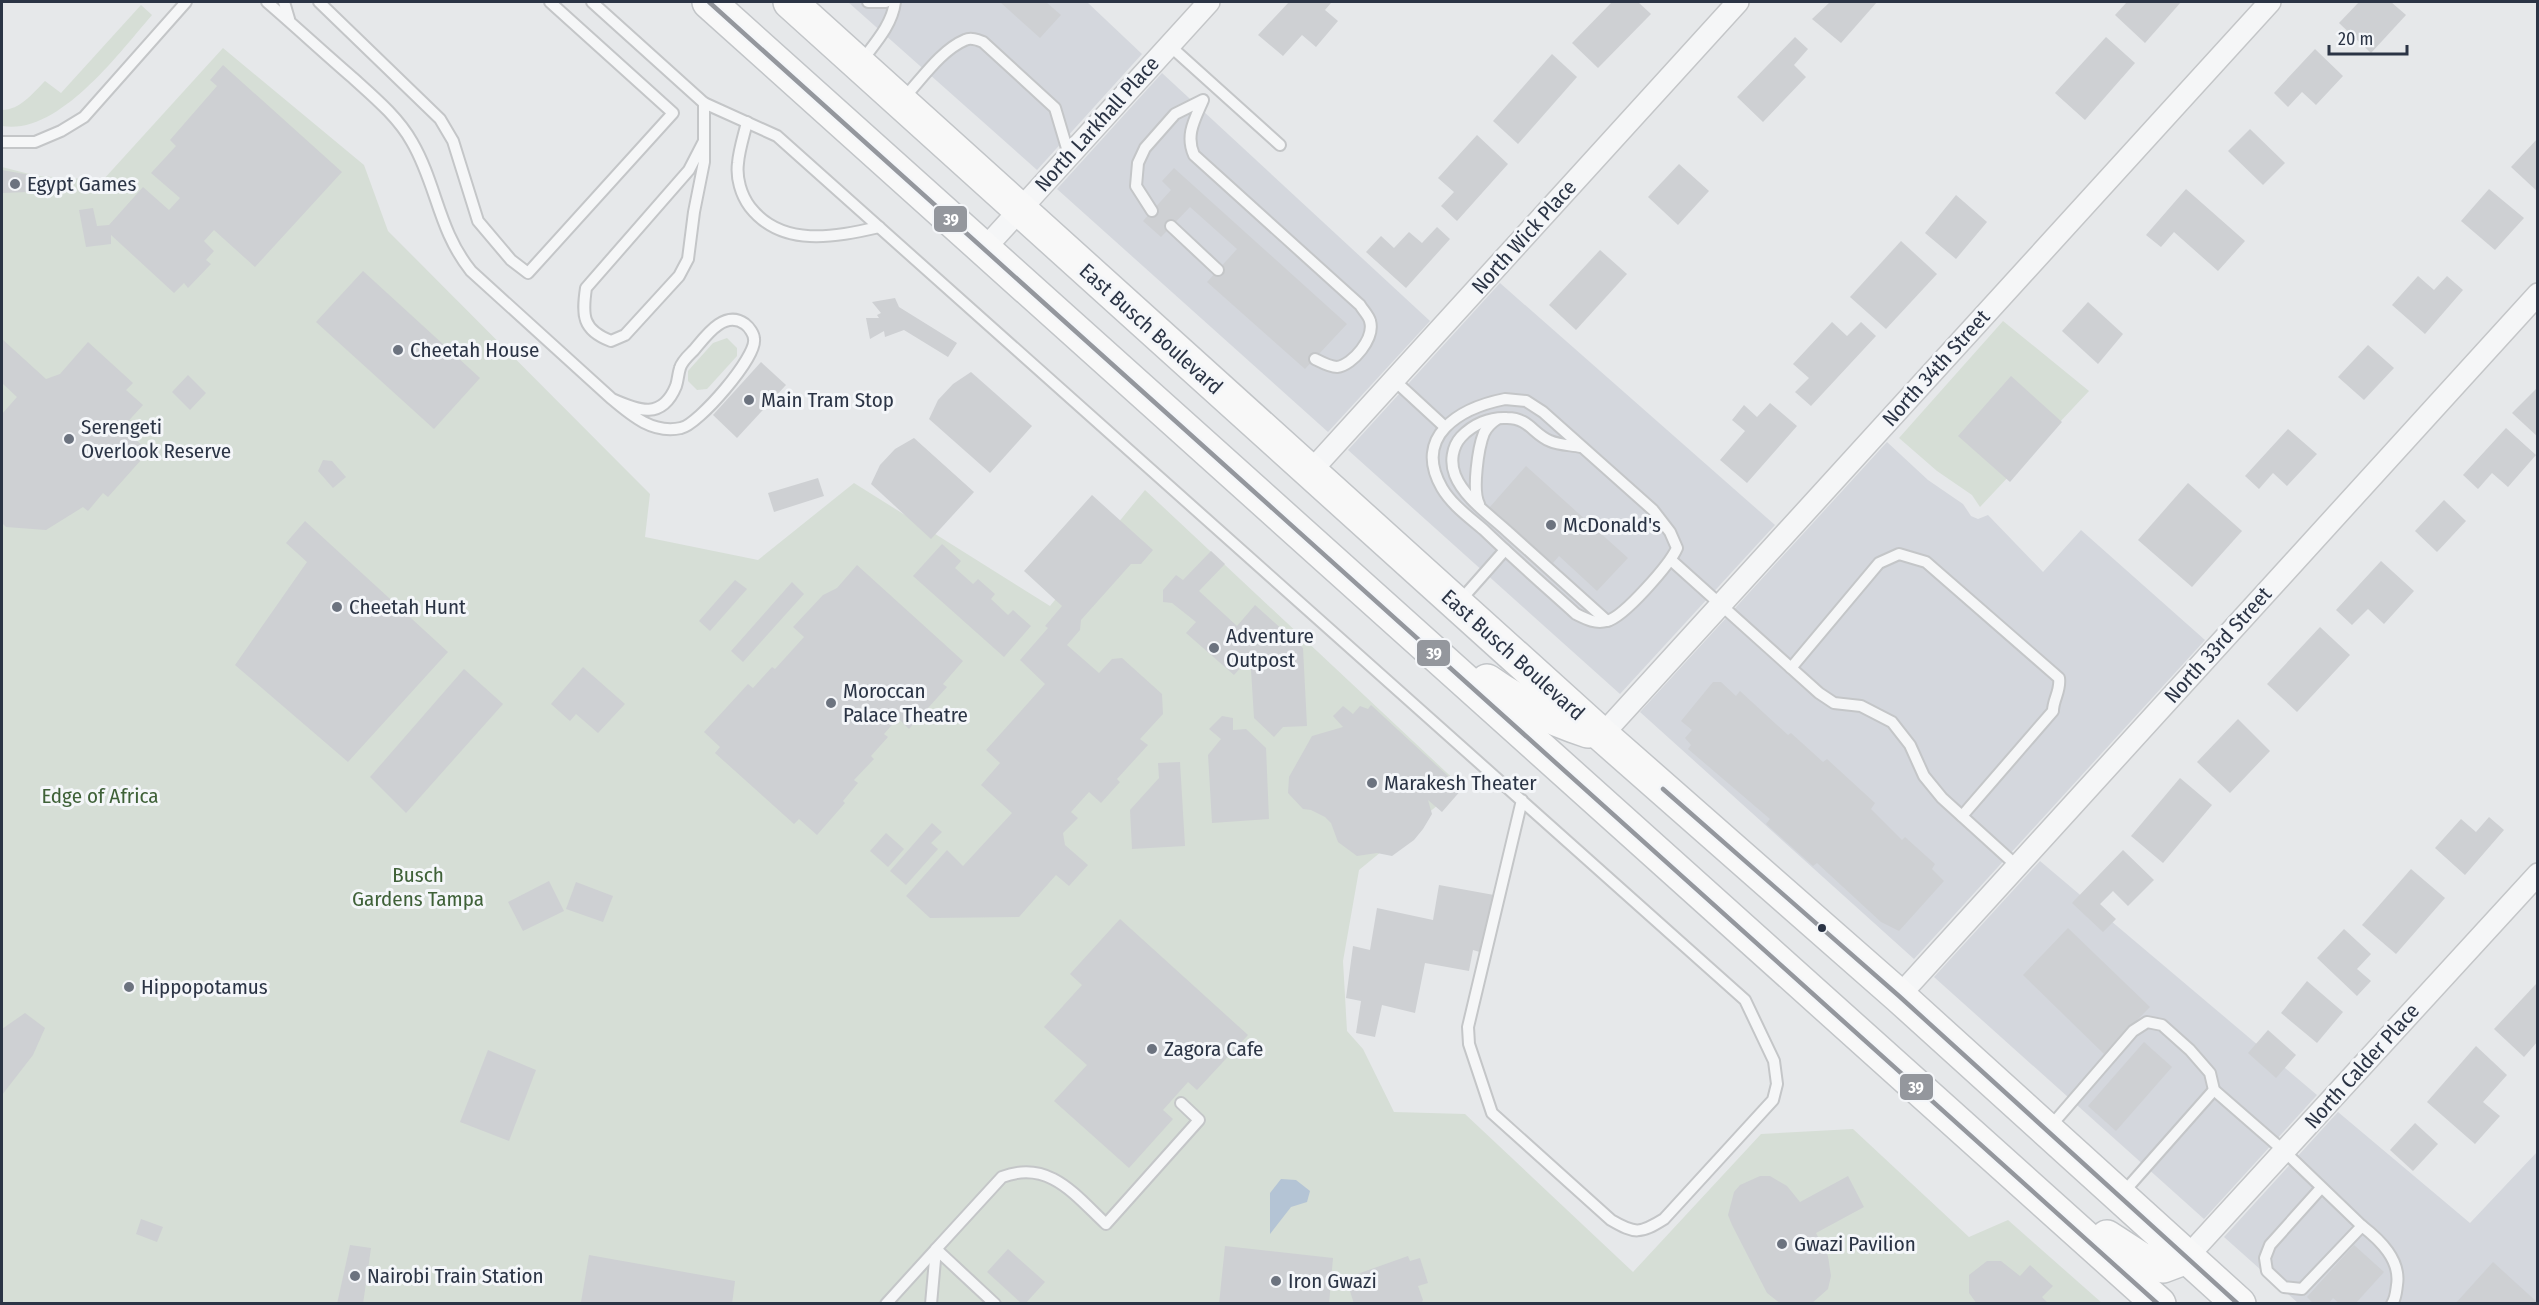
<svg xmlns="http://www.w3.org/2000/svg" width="2539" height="1305" viewBox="0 0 2539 1305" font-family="'Fira Sans Condensed',sans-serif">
	<rect width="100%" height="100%" fill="#e6e8ea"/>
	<!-- built -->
	<g fill="#d4d7dd">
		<polygon points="848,2 1087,2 1142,54 1037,170"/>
		<polygon points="1162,73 1430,321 1328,432 1057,189"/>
		<polygon points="1500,283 1775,525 1620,694 1348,450"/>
		<polygon points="1887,442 1928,480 1963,504 1971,516 1978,519 1988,515 2043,572 2081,530 2205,640 1914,959 1640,712"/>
		<polygon points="2040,861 2317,1095 2204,1219 1934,977"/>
		<polygon points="2338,1112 2470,1223 2537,1152 2537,1303 2298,1303 2224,1237"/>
	</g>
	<!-- green -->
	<g fill="#d6ded6">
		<path d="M141,5L152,15C119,53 58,136 2,126V110C20,110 33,93 45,81L61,93Z"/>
		<polygon points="223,48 364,165 388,231 650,494 645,537 758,560 854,483 1050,606 1145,490 1461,786 1359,870 1343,961 1347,1031 1363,1049 1394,1112 1465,1114 1633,1272 1761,1134 1853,1129 1969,1237 2008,1220 2102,1303 2,1304 2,167 37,176 103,180"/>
		<polygon points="2003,321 2089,391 1980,507 1972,495 1937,471 1899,438"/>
		<polygon points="727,338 737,348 737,356 707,389 697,390 688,381 688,371 713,343"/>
	</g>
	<!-- water -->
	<polygon fill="#b4c4d5" points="1281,1179 1296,1180 1310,1191 1307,1202 1291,1207 1270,1234 1270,1193"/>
	<!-- building -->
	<g fill="#ced0d3">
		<polygon points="1000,2 1046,2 1061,15 1040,38"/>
		<polygon points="1289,2 1329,2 1331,3 1325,10 1338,21 1316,47 1302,35 1283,56 1258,35"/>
		<polygon points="1612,2 1638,2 1651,14 1598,68 1572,43"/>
		<polygon points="1830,2 1877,2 1841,43 1812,19"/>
		<polygon points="2127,2 2181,2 2145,43 2115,15"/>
		<polygon points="2359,2 2391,2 2406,15 2371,53 2339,23"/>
		<polygon points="1795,37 1808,49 1794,65 1806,77 1763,122 1737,97"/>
		<polygon points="2106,37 2135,63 2085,120 2055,93"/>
		<polygon points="2315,49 2343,76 2316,105 2302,92 2288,107 2274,93"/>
		<polygon points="1552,54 1577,77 1518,144 1493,121"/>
		<polygon points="223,65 342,172 255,267 214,230 204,241 214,251 206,260 211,264 188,288 184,283 174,293 111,235 111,244 86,247 79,210 93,208 97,226 109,225 143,187 169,210 180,198 151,173 176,146 170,140 217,86 210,80"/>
		<polygon points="2250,129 2285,163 2263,185 2228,151"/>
		<polygon points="1477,135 1508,164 1457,221 1441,206 1454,192 1438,178"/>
		<polygon points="2538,138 2538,192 2511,167"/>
		<polygon points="1679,164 1709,191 1678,225 1648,197"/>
		<polygon points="1174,168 1347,324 1305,369 1207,282 1237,249 1190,207 1161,237 1143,221 1171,190 1162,181"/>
		<polygon points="2,170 30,175 28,192 2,193"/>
		<polygon points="2186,189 2245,241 2218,271 2174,232 2161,247 2146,235"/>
		<polygon points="2489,189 2524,218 2495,250 2461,221"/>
		<polygon points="1956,195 1987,222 1956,259 1925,233"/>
		<polygon points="1437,227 1450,239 1406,288 1366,252 1381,236 1394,248 1409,232 1422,243"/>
		<polygon points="1901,241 1937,274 1886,329 1850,297"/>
		<polygon points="1600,250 1627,274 1576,330 1549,305"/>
		<polygon points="363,271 480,378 434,429 316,322"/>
		<polygon points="2418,276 2434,290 2447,276 2463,290 2425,334 2392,305"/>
		<polygon points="895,298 899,307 957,343 948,357 904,330 885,337 884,331 870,339 866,318 879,318 877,315 881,313 872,302"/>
		<polygon points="2088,302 2123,334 2098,364 2062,331"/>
		<polygon points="1832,322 1847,336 1861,322 1876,336 1811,406 1795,392 1809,378 1793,364"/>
		<polygon points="2,339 46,379 60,374 88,342 133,383 126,390 143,405 122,428 149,451 108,497 103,493 88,511 83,507 46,530 6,527 2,523 2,414 17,397 2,383"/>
		<polygon points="2368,345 2394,368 2364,400 2338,377"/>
		<polygon points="761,362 786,385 737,438 713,415"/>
		<polygon points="971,372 1032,426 990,473 929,419 938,400 953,384"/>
		<polygon points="188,375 206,393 190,410 172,392"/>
		<polygon points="2011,376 2062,422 2010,482 1958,436"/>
		<polygon points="2538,387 2538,437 2512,413"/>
		<polygon points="1770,403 1797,426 1747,483 1720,460 1745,431 1732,420 1744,405 1757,417"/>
		<polygon points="2506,428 2536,455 2508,487 2492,473 2478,489 2463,475"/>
		<polygon points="2288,429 2317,454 2287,486 2273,473 2259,489 2245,476"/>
		<polygon points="914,438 974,492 931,539 871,484 880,465 895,449"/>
		<polygon points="323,460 332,461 346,477 333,488 318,471"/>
		<polygon points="1526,466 1628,558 1597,591 1559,556 1553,563 1489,508"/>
		<polygon points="818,478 824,496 774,512 768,493"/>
		<polygon points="2188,483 2242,531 2192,587 2138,540"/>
		<polygon points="1092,495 1153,550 1141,564 1131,564 1081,620 1080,630 1067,645 1099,673 1112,659 1122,658 1162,694 1163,714 1140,739 1148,745 1117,779 1120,782 1101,803 1089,792 1071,812 1078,818 1063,833 1065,845 1088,865 1069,886 1056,875 1019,917 930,918 906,896 947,850 963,866 1012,813 981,785 1000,763 986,750 1045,684 1020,660 1048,628 1045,626 1062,606 1024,571"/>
		<polygon points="2444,500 2466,521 2437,552 2415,531"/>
		<polygon points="305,521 448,652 348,762 235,665 307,562 286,543"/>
		<polygon points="942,544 961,561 955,568 973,584 978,579 995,594 991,599 1008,615 1013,610 1031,626 1004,657 913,576"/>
		<polygon points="1211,551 1225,564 1199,591 1237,626 1255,605 1303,648 1307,726 1283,727 1274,737 1254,718 1251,670 1244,664 1234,675 1186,633 1196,622 1172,603 1163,602 1163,590 1176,575 1183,580"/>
		<polygon points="2381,561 2414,591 2384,624 2368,609 2352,625 2336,610"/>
		<polygon points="857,565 963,661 943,684 947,687 909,729 898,718 884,734 888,737 871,756 874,759 854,780 858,783 843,801 845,803 817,835 799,819 794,824 715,753 720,747 704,732 748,684 753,688 772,667 775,669 804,637 793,627 823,595 837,588"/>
		<polygon points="735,580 747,589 710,631 699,621"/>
		<polygon points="792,582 804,594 743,662 731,651"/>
		<polygon points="2320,627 2350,655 2297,712 2267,684"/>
		<polygon points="583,667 625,704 598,733 576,714 570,721 551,704"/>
		<polygon points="464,669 503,704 406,813 370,777"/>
		<polygon points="1713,682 1721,682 1736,696 1740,691 1788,735 1791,733 1823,762 1827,759 1875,803 1871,809 1902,840 1905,837 1935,864 1932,869 1944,881 1899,931 1881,922 1817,863 1813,866 1766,824 1770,819 1688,749 1691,745 1685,738 1692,730 1681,721"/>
		<polygon points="1371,705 1462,789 1442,812 1428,800 1432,814 1423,829 1414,840 1392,856 1377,853 1357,856 1338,842 1331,823 1325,817 1311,810 1303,809 1288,793 1289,777 1312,736 1343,727 1333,716 1343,706 1353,714 1360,706 1368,709"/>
		<polygon points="1222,716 1233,718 1233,730 1246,729 1266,748 1269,819 1212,823 1208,755 1221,739 1209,729"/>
		<polygon points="2238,719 2270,751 2230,793 2197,762"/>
		<polygon points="1180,762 1185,846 1132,849 1130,810 1159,778 1158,763"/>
		<polygon points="2180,778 2212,805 2163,863 2131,836"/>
		<polygon points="2489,817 2504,830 2465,875 2435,848 2461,819 2476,832"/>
		<polygon points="932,823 942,832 931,843 938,849 906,885 890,871"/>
		<polygon points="886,833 904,849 888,867 870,851"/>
		<polygon points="2123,850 2154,880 2128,906 2113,891 2100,904 2116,919 2103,932 2072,903"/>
		<polygon points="2411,869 2445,898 2396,954 2362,925"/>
		<polygon points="549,881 564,911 523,931 508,902"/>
		<polygon points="576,882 613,896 603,922 566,909"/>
		<polygon points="1439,885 1494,895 1483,953 1473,950 1469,971 1425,963 1415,1013 1382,1005 1375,1037 1356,1033 1361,1001 1346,998 1353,946 1370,950 1377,908 1433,920"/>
		<polygon points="1120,919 1248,1035 1197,1090 1188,1082 1163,1110 1173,1119 1129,1168 1054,1101 1087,1065 1044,1027 1082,985 1070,974"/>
		<polygon points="2068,928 2150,1007 2104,1054 2023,975"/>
		<polygon points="2344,929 2371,954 2357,969 2371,981 2357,996 2317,958"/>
		<polygon points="2307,981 2343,1012 2317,1043 2281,1013"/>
		<polygon points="2536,984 2538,985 2538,1041 2524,1057 2494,1029"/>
		<polygon points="25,1013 45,1028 33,1055 2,1095 2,1029"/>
		<polygon points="2268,1030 2296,1055 2276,1078 2248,1053"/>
		<polygon points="2144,1042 2172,1067 2116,1131 2088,1106"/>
		<polygon points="2476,1046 2507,1075 2483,1102 2500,1116 2475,1144 2427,1102"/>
		<polygon points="488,1050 536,1070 509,1141 460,1122"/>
		<polygon points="2415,1123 2438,1144 2413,1171 2390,1150"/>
		<polygon points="1760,1176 1770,1176 1787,1186 1800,1202 1848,1176 1864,1207 1816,1233 1828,1256 1831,1276 1828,1289 1811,1304 1781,1304 1767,1293 1732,1225 1728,1215 1734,1192 1740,1185"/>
		<polygon points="141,1219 163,1227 157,1242 136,1234"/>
		<polygon points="350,1245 371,1248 363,1304 337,1304"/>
		<polygon points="2354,1245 2384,1272 2355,1304 2340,1304 2333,1298 2328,1304 2314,1304 2307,1297"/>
		<polygon points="1225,1246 1333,1258 1329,1304 1219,1304"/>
		<polygon points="1008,1249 1045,1282 1025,1304 1022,1304 987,1272"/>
		<polygon points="589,1255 735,1281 732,1304 581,1302"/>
		<polygon points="1408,1256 1410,1261 1420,1258 1428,1283 1418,1286 1423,1300 1421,1304 1354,1304 1346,1278"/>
		<polygon points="1987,1261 2001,1261 2020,1276 2030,1265 2053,1286 2042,1297 2049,1304 1977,1304 1969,1293 1969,1275"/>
		<polygon points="2493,1262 2538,1303 2538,1304 2455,1304"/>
	</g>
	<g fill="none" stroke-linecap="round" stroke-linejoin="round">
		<!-- lane casing -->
		<g stroke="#c4c6c8" stroke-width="14">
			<g id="lane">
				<path d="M267,2C296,27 324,53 353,78C374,97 398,117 412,142C437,185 438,230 471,271L612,399C632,416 653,434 681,428C698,425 757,357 754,339C754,334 749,327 745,324C724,309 705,337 694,350C689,355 682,361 680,368C678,374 678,380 676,386C662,420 639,411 612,399"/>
				<polyline points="284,2 289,19"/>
				<polyline points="319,2 440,119 453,141 478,221 511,260 528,273 673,113 550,2"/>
				<path d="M592,2L704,103V162L694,212L688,259L679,276L625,335L611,341C582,330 582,315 586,288L689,170L704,141"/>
				<polyline points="868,2 886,2"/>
				<polyline points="1169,45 1280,145"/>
				<path d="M861,62C875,43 892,25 895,2"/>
				<path d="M903,99C921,80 941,50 965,40C971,37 978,40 983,42L1055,108L1069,155"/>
				<path d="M704,103L777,136L1745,1000L1774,1061L1777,1084L1773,1100L1664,1219C1640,1234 1635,1234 1611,1220L1492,1113L1469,1044L1468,1027L1522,800"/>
				<path d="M747,122C744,135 739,150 738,163C736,178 741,195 750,207C782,248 835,237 879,227"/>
				<polyline points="2,142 35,142 61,131 84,117 186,2"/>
				<path d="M1152,211L1136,186L1138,163L1145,148L1175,114L1203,100C1195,119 1185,135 1194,155L1360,305C1363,310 1369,316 1370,321C1375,338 1353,365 1337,367C1330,367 1321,362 1315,359"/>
				<polyline points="1171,226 1218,270"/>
				<polyline points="1394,380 1445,427"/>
				<path d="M1505,399L1526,401L1543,412L1653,510L1670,532L1677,548C1670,564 1624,617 1607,621C1595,624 1586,619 1576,614C1545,586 1514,559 1484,530C1469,517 1452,505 1442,488C1412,436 1460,408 1505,399Z"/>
				<path d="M1581,447C1571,445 1559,445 1550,441C1533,434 1529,418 1507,418C1490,417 1473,424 1461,437C1452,447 1450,462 1455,475C1464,498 1491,516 1508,532C1541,562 1574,591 1607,621"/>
				<path d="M1479,504C1472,491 1478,448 1484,433C1487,427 1491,423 1497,419"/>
				<polyline points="1671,560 1819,693 1834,703 1861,706 1892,722 1910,745 1924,776 1942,798 2017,866"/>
				<polyline points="1459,602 1505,550"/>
				<path d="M1791,668L1879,563L1899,554L1926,562L2059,678C2061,691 2053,699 2053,711L1962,816"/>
				<polyline points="2049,1128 2133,1031 2147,1022 2162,1025 2190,1050 2210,1073 2214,1090 2284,1151 2362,1226"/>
				<path d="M2321,1188L2270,1245L2265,1258L2267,1271L2284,1287L2302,1289L2362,1226C2380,1240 2401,1260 2397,1285C2396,1292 2396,1298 2392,1304"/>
				<polyline points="2122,1194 2214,1090"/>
				<polyline points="886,1304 936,1249 995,1304"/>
				<path d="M931,1304L936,1249L1002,1177C1049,1159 1075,1195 1106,1224L1199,1120L1181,1103"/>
			</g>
		</g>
		<!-- street casing -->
		<g stroke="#c4c6c8" stroke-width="24">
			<g id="street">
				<polyline points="986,247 1209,2"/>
				<polyline points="1310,472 1738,2"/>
				<polyline points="1602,735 2270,2"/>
				<polyline points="1899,996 2538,294"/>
				<polyline points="2187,1257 2538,874"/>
			</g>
		</g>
		<!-- primary casing -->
		<g stroke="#c2c5c8" stroke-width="36">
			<g id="primary">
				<path d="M709,2C1194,433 1674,871 2159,1304"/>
				<polyline points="790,2 1602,735 1899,996 2239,1304"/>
				<path d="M1487,681C1519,704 1551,719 1588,731"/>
				<polyline points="2107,1237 2141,1259 2163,1266 2187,1257"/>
			</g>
		</g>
		<!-- lane -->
		<use href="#lane" stroke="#f5f6f7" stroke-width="10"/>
		<!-- street -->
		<use href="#street" stroke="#f5f6f7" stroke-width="21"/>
		<!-- primary -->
		<use href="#primary" stroke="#f8f8f8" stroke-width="33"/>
		<!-- bus-1 casing -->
		<g stroke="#f4f6f9" stroke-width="9">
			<g id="bus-1">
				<polyline points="709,2 2158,1304"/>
				<polyline points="1663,789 1899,996 2238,1304"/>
			</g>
		</g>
		<!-- bus-1 -->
		<use href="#bus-1" stroke="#94979d" stroke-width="4.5"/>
	</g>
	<!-- markers -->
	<g fill="#6c737f" stroke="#f4f6f9" stroke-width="2">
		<circle cx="15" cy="184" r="6"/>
		<circle cx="398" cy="350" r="6"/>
		<circle cx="749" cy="400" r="6"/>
		<circle cx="69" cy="439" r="6"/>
		<circle cx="1551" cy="525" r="6"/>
		<circle cx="337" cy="607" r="6"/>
		<circle cx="1214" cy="648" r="6"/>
		<circle cx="831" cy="703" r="6"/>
		<circle cx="1372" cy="783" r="6"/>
		<circle cx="129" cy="987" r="6"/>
		<circle cx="1152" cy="1049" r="6"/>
		<circle cx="1782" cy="1244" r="6"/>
		<circle cx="355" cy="1276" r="6"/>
		<circle cx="1276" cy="1281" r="6"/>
	</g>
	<circle fill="#2b3445" stroke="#f4f6f9" stroke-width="2" cx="1822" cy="928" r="5"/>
	<g text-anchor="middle" stroke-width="6" stroke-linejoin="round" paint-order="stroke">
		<!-- street labels -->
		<g font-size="21" fill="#2b3445" stroke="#f4f6f9">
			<text transform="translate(1097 124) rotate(-48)" y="7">North Larkhall Place</text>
			<text transform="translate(1524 237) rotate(-48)" y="7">North Wick Place</text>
			<text transform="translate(1151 329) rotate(42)" y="7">East Busch Boulevard</text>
			<text transform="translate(1936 368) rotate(-48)" y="7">North 34th Street</text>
			<text transform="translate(2218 645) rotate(-48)" y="7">North 33rd Street</text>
			<text transform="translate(1513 655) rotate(42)" y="7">East Busch Boulevard</text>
			<text transform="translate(2362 1066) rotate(-48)" y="7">North Calder Place</text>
		</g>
		<!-- poi labels -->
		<g font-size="21" fill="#2b3445" stroke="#f4f6f9" text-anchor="start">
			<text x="27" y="191">Egypt Games</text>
			<text x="410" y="357">Cheetah House</text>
			<text x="761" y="407">Main Tram Stop</text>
			<text x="81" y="434">Serengeti<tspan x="81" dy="24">Overlook Reserve</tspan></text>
			<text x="1563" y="532">McDonald's</text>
			<text x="349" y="614">Cheetah Hunt</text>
			<text x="1226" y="643">Adventure<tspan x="1226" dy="24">Outpost</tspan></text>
			<text x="843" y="698">Moroccan<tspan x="843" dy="24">Palace Theatre</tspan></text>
			<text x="1384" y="790">Marakesh Theater</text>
			<text x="141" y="994">Hippopotamus</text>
			<text x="1164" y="1056">Zagora Cafe</text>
			<text x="1794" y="1251">Gwazi Pavilion</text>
			<text x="367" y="1283">Nairobi Train Station</text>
			<text x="1288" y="1288">Iron Gwazi</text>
		</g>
		<!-- park labels -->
		<g font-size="21" fill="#3f6138" stroke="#f4f6f9">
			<text x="100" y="803">Edge of Africa</text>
			<text x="418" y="882">Busch<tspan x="418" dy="24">Gardens Tampa</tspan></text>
		</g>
	</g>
	<g stroke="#f4f6f9" stroke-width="2">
		<rect x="933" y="205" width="35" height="28" rx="6" fill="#94979d"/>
		<rect x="1416" y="639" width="35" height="28" rx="6" fill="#94979d"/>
		<rect x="1899" y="1073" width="35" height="28" rx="6" fill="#94979d"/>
	</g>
	<g font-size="16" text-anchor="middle" font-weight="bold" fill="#fff">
		<text x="951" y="225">39</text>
		<text x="1434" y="659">39</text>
		<text x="1916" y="1093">39</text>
	</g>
	<!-- border -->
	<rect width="2539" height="1305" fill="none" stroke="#2b3445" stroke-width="6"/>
	<!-- scale -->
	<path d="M2329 45v9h78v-9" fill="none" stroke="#2b3445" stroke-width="3"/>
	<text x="2338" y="45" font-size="18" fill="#2b3445" stroke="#f4f6f9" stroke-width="4.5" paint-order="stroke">20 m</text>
</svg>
